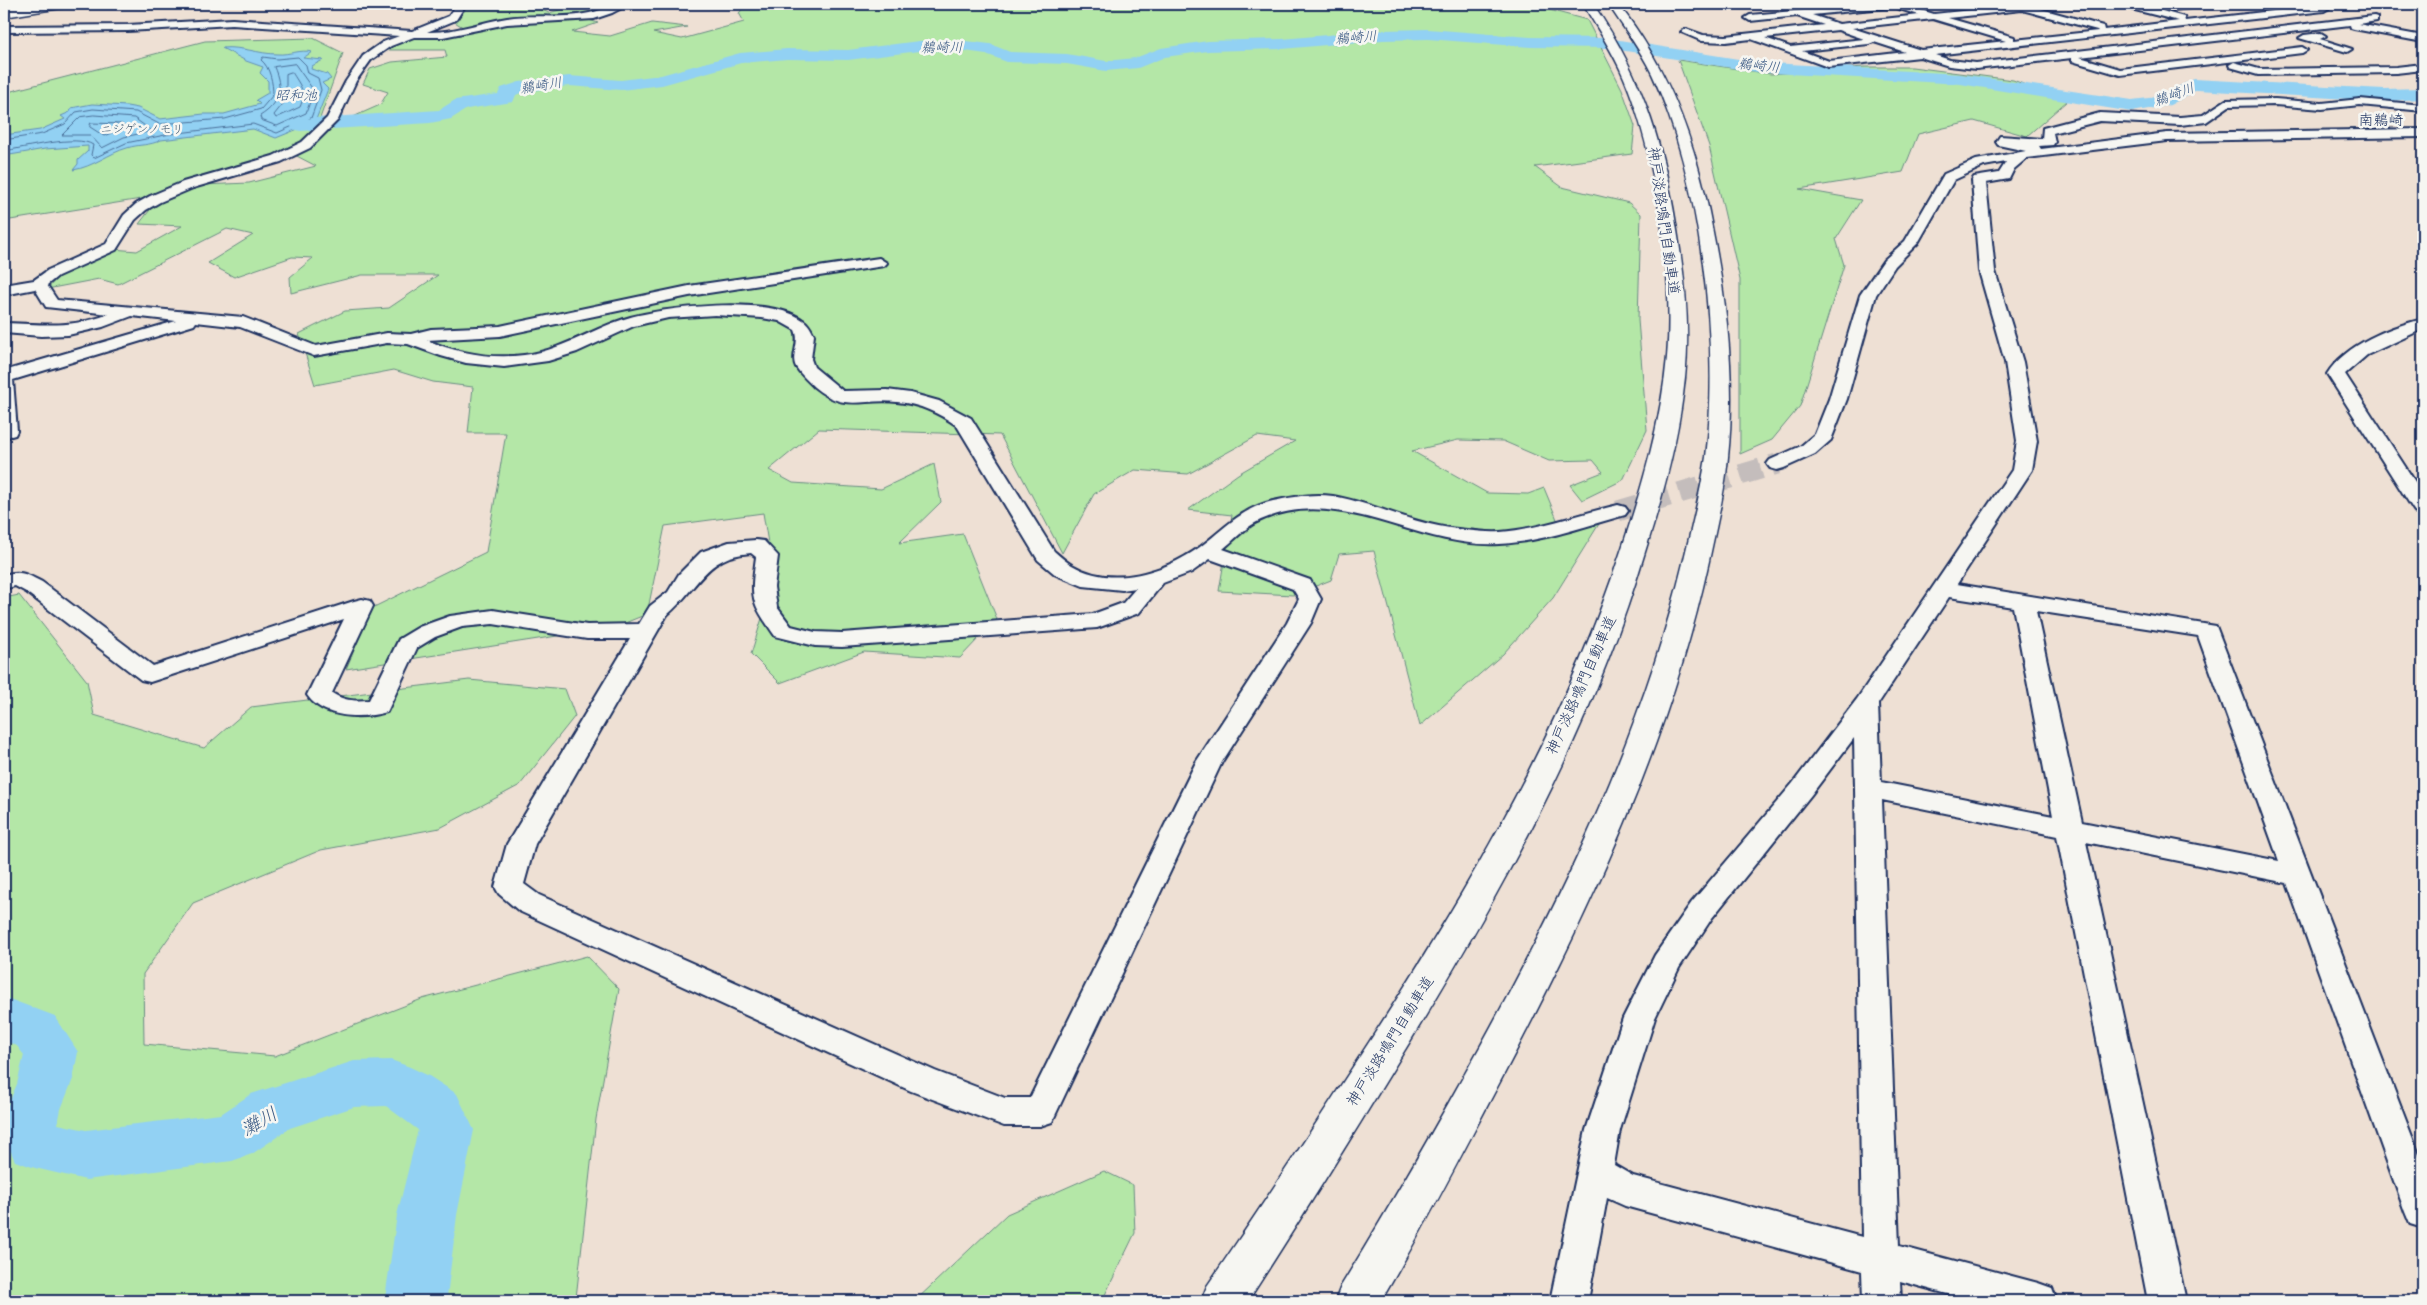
<svg xmlns="http://www.w3.org/2000/svg" width="2427" height="1305" viewBox="0 0 2427 1305" font-family="'Patrick Hand','Klee One',sans-serif">
	<rect width="100%" height="100%" fill="#eee0d4"/>
	<filter id="ink" filterUnits="userSpaceOnUse"><feTurbulence type="fractalNoise" baseFrequency=".02" numOctaves="2"/><feDisplacementMap in="SourceGraphic" scale="10" xChannelSelector="R" yChannelSelector="G"/><feConvolveMatrix kernelMatrix="1 2 1 2 8 2 1 2 1" color-interpolation-filters="sRGB"/></filter>
	<g filter="url(#ink)">
		<!-- green -->
		<g fill="#b4e7a7" stroke="#688b82">
			<path d="M469,4H514L533,6L549,13L566,8L572,4H611L604,8L576,16L598,23L572,32L610,36L652,23L687,27L653,33L682,39L744,22L739,13L745,6L755,4H1527L1587,20L1622,89L1635,126L1632,154L1535,167L1562,187L1629,203L1641,214L1638,320L1647,430L1623,480L1582,500L1570,485L1603,472L1593,460L1549,461L1503,441L1458,440L1412,451L1487,493L1528,494L1544,488L1561,529L1599,524L1553,598L1503,654L1420,726L1374,551L1339,554L1331,580L1293,595L1219,591L1232,515L1188,510L1238,474L1295,441L1257,436L1188,474L1135,470L1094,494L1062,553L1000,435L819,429L769,470L793,483L881,489L934,464L941,502L899,543L963,534L997,619L960,658L864,652L780,683L751,654L774,579L763,513L665,526L647,614L615,627L346,669L372,608L486,552L506,433H468L473,387L433,382L394,370L315,385L299,334L345,311L389,308L438,275H362L291,293L290,277L313,258L292,257L234,277L208,263L253,235L227,229L118,284L99,279L47,289L61,274L113,249L137,251L182,226L139,224L153,206L202,185L249,183L316,166L291,153L160,196L4,221V93L205,41L313,38L343,53L318,124H337L380,105L388,92L363,84L370,69L392,62L447,57L445,50H385C412,32 440,35 471,32L453,21L462,14Z"/>
			<polygon points="1678,60 1771,74 1864,67 1912,67 2013,80 2067,101 2027,136 1974,121 1918,134 1903,172 1799,189 1861,200 1836,239 1844,265 1800,406 1772,440 1740,454 1740,280 1709,146"/>
			<polygon points="19,595 87,681 94,715 204,748 251,707 469,680 565,689 575,716 520,785 440,828 321,850 193,903 143,974 144,1044 275,1056 422,999 587,956 619,989 596,1119 576,1298 579,1301 4,1301 4,598"/>
			<polygon points="1104,1171 1133,1185 1135,1233 1102,1301 915,1301 1007,1214"/>
		</g>
		<!-- water -->
		<path fill="#92d1f3" stroke="#6290b7" d="M222,48C241,46 259,54 277,54C290,55 300,49 312,52L303,58L323,60L312,66L311,69L327,74L331,79L322,83L328,89L315,122L276,138L253,129L161,140C150,146 139,144 127,148C109,153 93,167 73,170L78,164V160L88,151V146L45,149L4,156V135L40,130L65,119L61,116L70,112L71,108L92,104L127,106L138,108L160,119L204,114H224L260,104L256,100L268,93V81L260,73L263,67L246,61Z"/>
		<g fill="none" stroke-linecap="round" stroke-linejoin="round">
			<!-- shore -->
			<g stroke="#4b709a" stroke-width="1">
				<path d="M295,64L314,91L306,113L277,126L261,120L260,116C281,103 283,88 274,67Z"/>
				<path d="M292,72C300,86 307,91 300,107L276,118L274,115L286,100V74Z"/>
				<polygon points="94,115 134,118 152,131 124,137 102,148 90,135 62,135 80,117"/>
				<polygon points="91,123 122,124 125,127 104,136 90,127"/>
				<path d="M4,140L42,134L65,124L76,112L93,109L136,112L159,124L225,119L261,109L273,95C273,83 270,67 261,60L263,57L277,59L298,57L306,65L308,73L318,78L321,90L311,118L277,133L253,124L170,134L126,143L94,158L91,155L93,145C77,134 24,148 4,151"/>
			</g>
			<!-- river -->
			<g fill="#92d1f3" fill-rule="evenodd">
				<polygon points="1428,29 1530,37 1607,38 1757,62 1960,74 2132,100 2157,97 2194,79 2384,89 2423,88 2423,99 2384,101 2197,90 2170,105 2132,112 1960,84 1757,72 1607,48 1530,47 1428,39 1383,40 1282,49 1208,51 1165,57 1138,68 1106,71 1067,64 1007,62 986,54 965,51 919,51 848,60 787,59 741,63 662,85 621,90 569,86 523,92 516,95 513,102 467,109 451,119 430,123 300,131 293,129 290,125 293,121 300,119 439,110 455,100 498,94 501,88 519,82 569,76 621,80 661,75 740,53 787,49 848,50 919,41 965,41 990,44 1010,52 1067,54 1106,61 1135,58 1161,48 1208,41 1282,39 1383,30"/>
				<polygon points="4,997 55,1016 78,1052 73,1079 61,1109 58,1124 86,1130 221,1114 251,1094 354,1061 391,1060 410,1067 429,1076 457,1094 474,1130 457,1215 447,1297 449,1301 386,1301 385,1298 397,1215 418,1130 386,1106 354,1107 290,1128 252,1154 232,1161 86,1180 35,1168 15,1161 4,1137 4,1114 17,1084 24,1055 17,1046 4,1040"/>
			</g>
			<!-- minor-tunnel -->
			<polyline stroke="#c4bdbc" stroke-width="21" stroke-dasharray="21 11" stroke-linecap="butt" points="1618,511 1777,464"/>
			<!-- minor casing -->
			<g stroke="#1b2f5e" stroke-width="4">
				<g id="minor">
					<polygon points="20,4 41,4 36,7 4,12 4,6"/>
					<path d="M457,4H466L456,20L427,32C454,33 481,22 507,18C533,14 559,19 584,14C600,12 613,3 629,4L612,13L594,19L507,24L443,37H414L391,46L371,60L356,81L338,120L310,148L281,162L193,188L160,202L146,210L135,220L116,250L58,276L47,285L57,300L243,317L316,346L387,333L411,334L431,329L500,326L689,286L879,258L887,263L884,266L689,296L500,336L427,340C457,353 491,359 524,355C560,351 590,330 624,319C662,307 770,295 803,320C809,324 811,329 814,335L811,359L814,367L843,391L887,390L910,393L939,401L971,418L1054,551C1060,556 1066,562 1072,565C1112,589 1165,572 1200,547C1224,529 1242,508 1273,501C1292,497 1313,493 1333,496C1373,503 1411,523 1450,528C1466,530 1484,533 1500,532C1539,529 1579,514 1618,505L1625,507L1628,511L1625,515C1585,526 1542,542 1499,544C1415,549 1336,481 1255,523C1244,529 1233,541 1223,549L1310,580L1321,599L1311,623L1222,762L1052,1122L1040,1126H1004L911,1091L519,911L499,894L495,887L507,844L630,639H587L493,624L462,627L435,637L417,648L387,712C362,719 323,719 307,695L344,619L150,682L141,680L26,592L15,586L4,589V575C21,570 26,574 42,582L153,666L354,601L362,599L370,601L373,606L332,693C344,701 355,701 369,700L399,639L419,627L450,616L493,610L587,625L639,624L650,606L668,592L679,574L701,552L729,542L756,540L764,541L778,556L774,587L777,607L791,626L815,632L842,633L1093,614L1123,603L1136,588L1122,590L1083,586L1056,575L1038,560L957,426C939,413 920,404 897,402C860,398 846,413 814,387C808,381 801,375 796,367C790,355 801,343 795,330L779,321L762,318L715,315L668,318L634,326L577,352L548,361L504,367L466,363L441,356L408,344L387,343L314,356L240,327L196,322L194,325L13,380L17,431L15,435L4,438V371L176,321L132,316L103,327L68,335L41,336L4,333V323C45,324 69,329 109,314L46,307L35,289L4,295V285L34,280L48,270L106,244L124,215L136,204L150,196L183,182L273,156L302,142L327,118L346,81L363,56L383,42L399,36L232,25L128,31L4,32V26L128,25L232,19L412,31L449,16ZM751,553L756,557C750,600 751,601 775,636L815,646L842,647L1097,628L1139,613L1163,583L1192,572L1210,559L1293,589L1299,599L1287,623L1196,762L1030,1098H1005L935,1071L539,895L524,884L535,844L667,615C699,588 704,556 751,553Z"/>
					<path d="M1616,4H1647C1640,9 1623,9 1616,4Z"/>
					<path d="M1870,4H1901L1934,14L2008,6V4H2032L2034,7L2103,26L2104,30L2179,21L2119,6L2118,4H2132L2153,9C2162,1 2193,4 2205,4L2201,7L2162,11L2184,17L2185,21L2324,5L2329,8L2324,11L1935,55L1950,60L1976,63L2374,16L2377,17V21L2358,24L2423,36V42L2354,29L2351,28L2350,25L2080,57L2120,69L2302,47L2307,50L2302,53L2120,75L2072,61V58L1976,69L1949,66L1920,57L1828,67L1751,39L1726,42L1702,41L1681,32L1686,29L1703,35L1726,36L1824,25L1797,16L1750,21L1745,18L1750,15ZM1893,7L1919,15L1839,24L1812,15ZM2022,10L2097,30L2098,31L2014,40V37L1948,18ZM1933,19L2006,41L1921,50L1852,28ZM1838,30L1864,39L1790,47L1765,38ZM1874,42L1905,52L1829,61L1802,51L1869,44Z"/>
					<polygon points="2321,33 2326,36 2320,39 2352,49 2347,52 2299,38 2304,35"/>
					<polygon points="2234,62 2259,69 2396,67 2423,64 2423,70 2396,73 2258,75 2230,67 2229,65"/>
					<path d="M2275,99L2322,103L2360,99L2423,105V111L2360,105L2322,109L2275,105L2229,106L2206,122L2180,125L2100,121L2053,133L2055,142L2053,145L2039,146L2041,149L2167,133L2423,129V137L2167,141L2027,158L2014,169L2009,179L1986,183L1995,271L2023,362L2037,441L2032,470L1957,584L2216,626L2423,1165V1228L2410,1224L2405,1212L2287,883L2086,842L2186,1301H2148L2057,836L1882,800L1899,1246L2038,1283L2052,1288L2057,1301H1973L1900,1281L1901,1301H1863L1862,1271L1625,1206L1607,1198L1588,1301H1550L1586,1130L1623,1018L1655,955L1692,902L1793,783L1857,699L2012,470L2017,441L2005,362L1979,271L1972,180L1974,177L1999,173L2006,162L1984,166L1954,180L1918,243L1895,266L1876,295L1847,399L1831,440L1815,454L1784,468L1777,470L1770,468L1767,464L1770,460L1801,446L1815,434L1829,399L1860,295L1884,260L1905,241L1944,174L1976,160L2026,151L1998,145L1996,142L2000,136L2042,139L2043,128L2100,113L2180,117L2203,115L2226,100ZM1949,597L2013,607L2053,816L1881,782L1878,704ZM2036,611L2198,636L2279,861L2082,822ZM1854,738L1855,788L1862,1237L1633,1176L1614,1165L1620,1130L1655,1018L1679,968L1712,918L1811,795Z"/>
					<path d="M2423,319V329L2367,355L2345,374L2423,494V515L2416,513L2413,509L2327,374C2346,344 2390,327 2423,319Z"/>
				</g>
			</g>
			<!-- major casing -->
			<g stroke="#1b2f5e" stroke-width="3">
				<polygon id="major" points="48,4 72,4 67,7 4,17 4,11"/>
			</g>
			<!-- highway casing -->
			<g stroke="#1b2f5e" stroke-width="3">
				<g id="highway">
					<path d="M1583,4H1593C1645,79 1666,153 1679,243C1686,288 1690,333 1685,378C1679,437 1663,496 1645,552C1590,738 1493,907 1392,1071C1345,1148 1297,1225 1248,1301H1201L1207,1286C1254,1218 1300,1148 1345,1079C1455,912 1559,741 1621,551C1642,488 1661,423 1667,357C1674,275 1656,154 1624,78C1613,52 1597,28 1583,4Z"/>
					<path d="M1608,4H1618C1670,69 1697,146 1712,227C1727,302 1736,382 1728,457C1725,492 1716,527 1709,561C1671,736 1596,897 1514,1055C1471,1137 1428,1221 1381,1301H1335L1341,1286C1390,1207 1436,1126 1481,1045C1566,890 1643,731 1684,559C1692,525 1701,491 1706,457C1720,342 1701,179 1652,74C1640,49 1623,27 1608,4Z"/>
				</g>
			</g>
			<!-- minor -->
			<use href="#minor" fill="#f6f6f2" fill-rule="evenodd"/>
			<!-- major -->
			<use href="#major" fill="#f6f6f2" fill-rule="evenodd"/>
			<!-- highway -->
			<use href="#highway" fill="#f6f6f2" fill-rule="evenodd"/>
		</g>
	</g>
	<g text-anchor="middle" stroke-width="5" stroke-linejoin="round" paint-order="stroke">
		<!-- far-park labels -->
		<g font-size="12" fill="#3a546d" stroke="#f6f6f2">
			<text x="142" y="133">ニジゲンノモリ</text>
		</g>
		<!-- far-water labels -->
		<g font-size="14" font-style="italic" fill="#395883" stroke="#f6f6f2">
			<text transform="translate(1356 37) rotate(-4)" y="5">鵜崎川</text>
			<text transform="translate(942 47) rotate(-1)" y="5">鵜崎川</text>
			<text transform="translate(1759 65) rotate(6)" y="5">鵜崎川</text>
			<text transform="translate(541 85) rotate(-9)" y="5">鵜崎川</text>
			<text transform="translate(2174 94) rotate(-20)" y="5">鵜崎川</text>
			<text x="296" y="100">昭和池</text>
		</g>
		<!-- far-quarter labels -->
		<g font-size="15" fill="#1b2f5e" stroke="#f6f6f2">
			<text x="2381" y="125">南鵜崎</text>
		</g>
		<!-- street labels -->
		<g font-size="15" fill="#1b2f5e" stroke="#f6f6f2">
			<text transform="translate(1664 221) rotate(82)" y="5">神戸淡路鳴門自動車道</text>
			<text transform="translate(1581 685) rotate(-66)" y="5">神戸淡路鳴門自動車道</text>
			<text transform="translate(1390 1041) rotate(-58)" y="5">神戸淡路鳴門自動車道</text>
		</g>
		<!-- near-water labels -->
		<g font-size="19" font-style="italic" fill="#395883" stroke="#f6f6f2">
			<text transform="translate(259 1121) rotate(-30)" y="7">灘川</text>
		</g>
	</g>
	<!-- margin -->
	<rect width="2427" height="1305" fill="none" stroke="#f6f6f2" stroke-width="20"/>
	<rect x="10" y="10" width="2407" height="1285" fill="none" stroke="#1b2f5e" stroke-width="2" filter="url(#ink)"/>
</svg>
